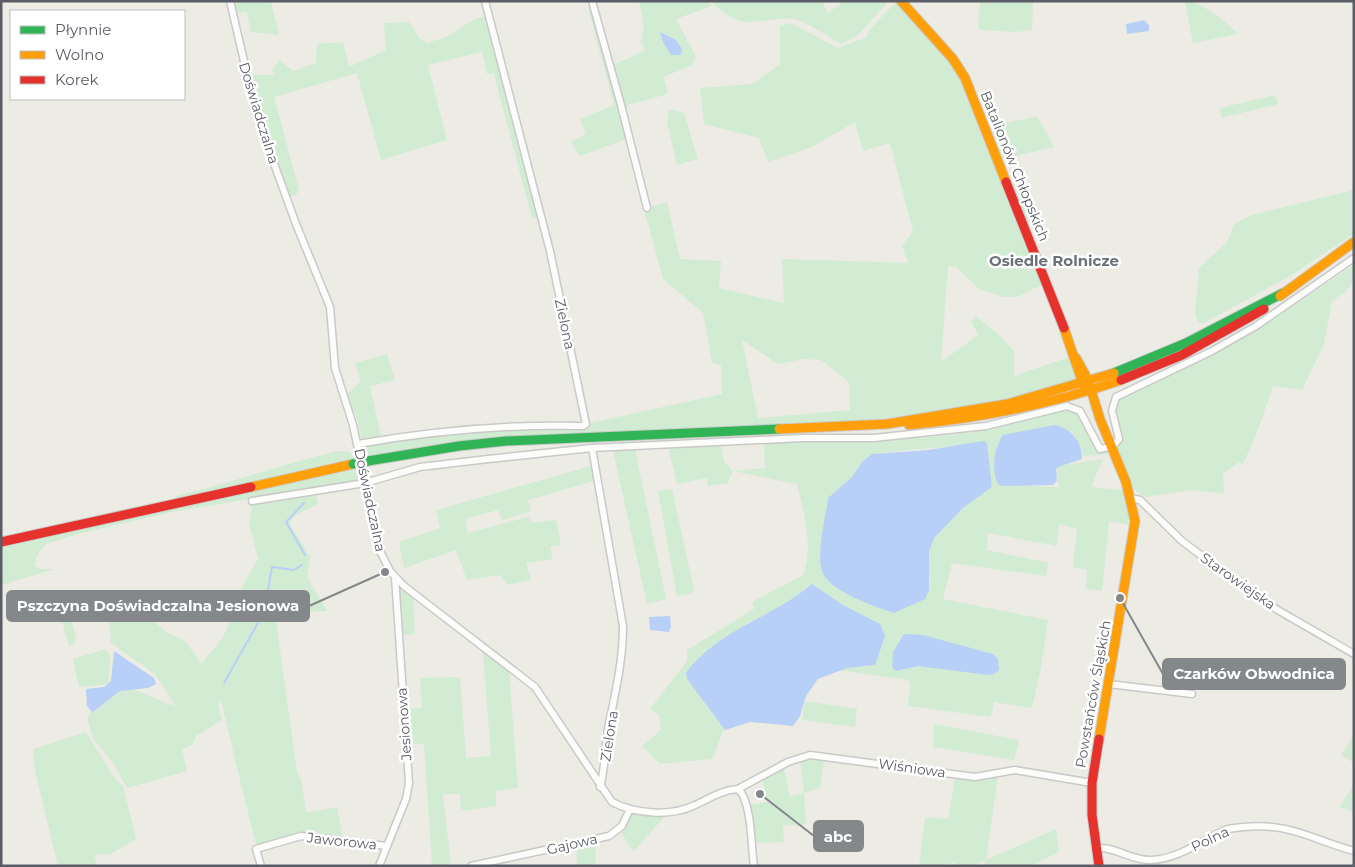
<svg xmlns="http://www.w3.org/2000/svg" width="1355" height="867" viewBox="0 0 1355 867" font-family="Montserrat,sans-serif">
	<rect width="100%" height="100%" fill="#ecece5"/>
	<!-- green -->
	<g fill="#d2ebd3" fill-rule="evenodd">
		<polygon points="233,1 275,1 271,3 279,35 251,32 247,12 236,13"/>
		<polygon points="639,1 707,1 712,6 676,19 696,57 692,65 664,77 668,94 628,105 626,110 611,63 618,63 646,50 641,43 644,27"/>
		<path d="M711,1H822L828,13L844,1H889L858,35L841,44C830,38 804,20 793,19C756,16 745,36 711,1Z"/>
		<polygon points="980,1 1033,1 1032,30 1015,32 981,30 978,26"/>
		<path d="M1185,1C1201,1 1227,23 1238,34L1193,43Z"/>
		<path d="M896,2L951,64L962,80L1043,284L1017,297H1003L979,289L956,267L948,266L941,362L978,335L971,321L976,316L999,335L1014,351V376L1070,357L1074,368L1075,380L1069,385L1009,401L939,412L848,422L589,433L452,442L362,457V446L455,432L531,427H589L590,423L722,394L721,365L712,363L703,313L663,279L644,209L667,202L680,259L721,261L719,288L784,303L782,259L908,263L902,246L913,231L890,143L863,151L855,122L812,147L768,162L759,138L704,124L700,88L752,84L780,64V26L791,23L838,48L867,37L869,30ZM742,340L778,364L803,359L821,360L849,382L850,410L758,418Z"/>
		<polygon points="592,10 627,139 579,156 571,142 586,134 580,119 614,105 589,11"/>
		<polygon points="485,16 537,217 532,218 494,74 487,74 482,52 428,65 447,140 381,160 357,73 274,97 299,190 296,195 289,197 260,117 250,75 276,75 271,70 280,60 293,71 316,63 317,44 343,42 349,67 386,50 384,23 409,22 420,39 427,43 446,37 473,20"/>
		<polygon points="1275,95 1278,104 1221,118 1220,108"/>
		<polygon points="669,109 684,113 698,159 677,165 667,122"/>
		<polygon points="1037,116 1054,147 1002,159 988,127"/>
		<polygon points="1022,182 1037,219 1026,223 1012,183"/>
		<polygon points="1354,190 1354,234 1290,276 1204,323 1198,322 1195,315 1199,268 1227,242 1234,224 1252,215"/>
		<path d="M1354,265C1354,288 1350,288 1332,301L1324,344L1302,390L1273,386L1258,430L1243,464L1239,462L1223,474L1224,494L1193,490L1145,497L1132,488L1116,450L1122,438L1114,410L1116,401L1262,327Z"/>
		<polygon points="387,354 395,380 370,386 381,436 361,439 357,418 346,395 361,381 355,363"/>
		<path d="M1064,409L1074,410L1081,418L1097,452L1107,451L1108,454L1083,456L1072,432L1030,486L1059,487L1056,466L1103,459L1091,487L1123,490L1131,512V525L1109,521L1102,591L1086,589L1087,570L1073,567L1077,529L1059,524L1057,546L988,533L987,550L1049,563L1046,576L952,563L943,599L1048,620L1041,667L1032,708L994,702L991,717L908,706L910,686L908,680L837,670L859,666L870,667L850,609L812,585L786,604L748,623L701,657L693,664L687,679L724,729L712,759L660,764L642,746L661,730L659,715L650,709L687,661V650L754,609L752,602L803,575C814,545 804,513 797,484L733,471L728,483L708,486L707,478L677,484L668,447H699L721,444L724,462L733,471L765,468L764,442C843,441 923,443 1001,427C1022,423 1043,415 1064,409ZM987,443L992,487L963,508L934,538L928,541L931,546C921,581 947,592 902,609L828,498L852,477L862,462L887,452Z"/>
		<polygon points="635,449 666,599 647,604 613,451"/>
		<path d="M338,451L349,452L356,459L175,500V496C230,483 283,464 338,451Z"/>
		<polygon points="591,466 594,481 528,500 531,511 502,520 498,510 465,519 468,533 528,517 533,523 556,520 561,545 550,547 553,559 526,563 531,580 508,585 500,575 467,580 456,550 404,568 399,542 440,528 436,510"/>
		<polygon points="358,469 359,481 172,512 78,534 46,544 37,555 34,566 40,569 55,569 1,585 1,545 298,480"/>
		<polygon points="672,489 694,590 689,594 677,596 658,491"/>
		<path d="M316,495L318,504L296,515L289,523L310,557L307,577L327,611L275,613L297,773L301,779L306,813L337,807L342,835L339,838L302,834L260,845L256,843L253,833L221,701L218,705L222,720L196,736L193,745L182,749L187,771L127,788L113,763L93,738L87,718L91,711L94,712L120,691L133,689L176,707L155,674L111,643L108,606L113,596L150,618L166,632L185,641L202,664C214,645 234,632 230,608L258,559L249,523L253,503Z"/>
		<polygon points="397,584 413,598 415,634 401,635"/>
		<path d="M61,610C72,616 74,629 76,641L72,645L69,646L60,614Z"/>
		<polygon points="106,649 110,655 109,682 103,685 79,687 73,659"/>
		<polygon points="483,652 509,671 518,788 496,791 496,806 461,811 460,794 443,794 451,866 432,866 424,744 410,744 407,709 422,708 420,678 460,677 466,758 491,756"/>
		<polygon points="805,701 857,709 855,727 802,720"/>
		<polygon points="934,724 1019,740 1014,760 933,747"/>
		<polygon points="86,732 115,779 123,786 136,839 111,854 94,855 98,866 58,866 35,771 33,749"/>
		<polygon points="1354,734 1354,763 1341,755"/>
		<polygon points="807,757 824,759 820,788 804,793 806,824 783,826 784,842 753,843 747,805 767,802 763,779 784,768 790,796 804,793 800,760"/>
		<polygon points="998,776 986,860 1056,829 1059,852 1030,866 985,866 985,860 972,866 955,866 954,862 943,866 919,866 925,817 948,819 955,778"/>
		<polygon points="1354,785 1354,812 1339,807"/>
		<polygon points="637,812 668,813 633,852 621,832 631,814"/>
		<polygon points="596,843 595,866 577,866 576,846"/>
	</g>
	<!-- water -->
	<g fill="#b8d0f7">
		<polygon points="1144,20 1149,25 1149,31 1127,34 1126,24"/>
		<polygon points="660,32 676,40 682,49 681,55 671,55 663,42"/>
		<path d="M1054,425C1071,428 1082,441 1082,459L1058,467L1056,469L1057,481L1053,485L1002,486L998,484C991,471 994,448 1003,435Z"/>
		<path d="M983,441L987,443L992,487L963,508L934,538L929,552V590L925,599L894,613C876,607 828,591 822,571C816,553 826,517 828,498L852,477L862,462L872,454L928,450Z"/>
		<path d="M812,584L843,605L880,624L885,636L875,665L847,668L818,679L806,696L800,716L793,726L750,722L725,730L687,679L686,673C719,629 772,618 812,584Z"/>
		<polygon points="670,616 671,627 669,632 650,630 649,617"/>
		<polygon points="904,634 923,635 993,654 998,659 999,670 994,674 988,675 918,666 896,671 892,667 893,652"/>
		<polygon points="114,651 154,678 156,684 148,688 120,691 93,712 91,711 87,706 86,689 104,687 111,681"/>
	</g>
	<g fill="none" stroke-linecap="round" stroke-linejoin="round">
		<!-- stream -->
		<g stroke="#b8d0f7" stroke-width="2">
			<polyline points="304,503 286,522 305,555"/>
			<polyline points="224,683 264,612 272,567 294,570 302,565"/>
		</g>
		<!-- street casing -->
		<g stroke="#c9c9c8" stroke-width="9">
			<g id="street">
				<path d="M230,1L257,117L296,224L330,307L335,368L353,425L378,547L390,571L404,586L535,687L612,802C635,814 671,817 695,805C709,799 721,790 738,789C752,801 751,847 754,866"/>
				<polyline points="592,1 621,105 647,208"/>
				<path d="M358,444C432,431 507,424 583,426L586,424L550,251L485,1"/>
				<path d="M592,448L623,626C623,662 615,694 608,729C605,748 605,769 600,787"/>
				<polyline points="1131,498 1140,500 1182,541 1214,565 1276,609 1354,654"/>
				<path d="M252,501L365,483L420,467L488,459L592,448L802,438H874L986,426L1067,406L1080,411L1100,449C1107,448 1115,446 1119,439L1112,411L1116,397L1212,351L1256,326L1354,258"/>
				<polyline points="1109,684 1192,694"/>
				<polyline points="738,789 788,762 810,755 975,777 1015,770 1092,783"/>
				<path d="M1096,848C1114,846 1132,861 1151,860C1179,859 1200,841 1225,830C1230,828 1237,828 1243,827C1289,822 1313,840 1354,851"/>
				<polyline points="261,866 256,849 301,836 387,846"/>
				<polyline points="379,866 406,799 409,783 395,577"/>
				<polyline points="471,866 609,836 622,826 630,809"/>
			</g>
		</g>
		<!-- fast casing -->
		<g stroke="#cbcbcb" stroke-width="11">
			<g id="fast">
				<polyline points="1114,373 1186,343 1283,293"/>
				<polyline points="368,461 459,446 506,441 779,429"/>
			</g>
		</g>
		<!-- slow casing -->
		<g stroke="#cbcbcb" stroke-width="11">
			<g id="slow">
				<polyline points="901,1 953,59 965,78 1006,182"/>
				<polyline points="1280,296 1354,242"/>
				<polyline points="1064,328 1085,390"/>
				<polyline points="1076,358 1088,380 1100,419 1126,482 1135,521 1099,739"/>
				<path d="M909,425C982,418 1052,404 1121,380"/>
				<polyline points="779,429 887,424 1007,404 1114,373"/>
				<polyline points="251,487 353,464"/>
			</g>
		</g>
		<!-- jam casing -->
		<g stroke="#cbcbcb" stroke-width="11">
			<g id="jam">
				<polyline points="1006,182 1064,328"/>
				<polyline points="1121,380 1182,355 1264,309"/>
				<polyline points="1,542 251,487"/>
				<polyline points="1099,866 1092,815 1092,783 1099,739"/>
			</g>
		</g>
		<!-- street -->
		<use href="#street" stroke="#fcfcfb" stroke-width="6"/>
		<!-- fast -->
		<use href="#fast" stroke="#30b455" stroke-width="9"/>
		<!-- slow -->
		<use href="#slow" stroke="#ff9f0a" stroke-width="9"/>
		<!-- jam -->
		<use href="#jam" stroke="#e5322d" stroke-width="9"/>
		<!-- fast-bridge casing -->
		<g stroke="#cbcbcb" stroke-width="11" stroke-linecap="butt">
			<polyline id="fast-bridge" points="353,464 368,461"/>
		</g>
		<!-- fast-bridge -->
		<use href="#fast-bridge" stroke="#30b455" stroke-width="9"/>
	</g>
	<g text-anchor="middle" stroke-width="5" stroke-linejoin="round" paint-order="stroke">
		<!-- street labels -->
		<g font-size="14" fill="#5a5d65" stroke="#fff">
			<text transform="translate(259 113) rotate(73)" y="5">Doświadczalna</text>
			<text transform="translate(1015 166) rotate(68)" y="5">Batalionów Chłopskich</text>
			<text transform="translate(565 324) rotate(78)" y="5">Zielona</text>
			<text transform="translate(370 500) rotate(78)" y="5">Doświadczalna</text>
			<text transform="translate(1238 581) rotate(35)" y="5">Starowiejska</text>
			<text transform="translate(1093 694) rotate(-80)" y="5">Powstańców Śląskich</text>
			<text transform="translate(404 724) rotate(-94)" y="5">Jesionowa</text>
			<text transform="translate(609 736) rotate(-81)" y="5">Zielona</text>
			<text transform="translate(912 768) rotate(8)" y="5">Wiśniowa</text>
			<text transform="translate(1210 839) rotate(-25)" y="5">Polna</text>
			<text transform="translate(342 841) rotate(6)" y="5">Jaworowa</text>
			<text transform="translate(572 844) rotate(-13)" y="5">Gajowa</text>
		</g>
		<!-- neighbourhood labels -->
		<g font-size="15" font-weight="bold" fill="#6b6f77" stroke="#fff">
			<text x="1054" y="266">Osiedle Rolnicze</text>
		</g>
	</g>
	<!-- callouts -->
	<path fill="none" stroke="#85888b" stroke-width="2" d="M385 572L309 606M1120 598L1163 674M760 794L814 836"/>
	<g fill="#85888b" stroke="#fff" stroke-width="2">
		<circle cx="385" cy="572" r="5"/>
		<circle cx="1120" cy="598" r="5"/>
		<circle cx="760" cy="794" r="5"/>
	</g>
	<g fill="#85888b" stroke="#85888b" stroke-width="2">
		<rect x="7" y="591" width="302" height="30" rx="5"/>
		<rect x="1163" y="659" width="182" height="30" rx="5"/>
		<rect x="814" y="821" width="49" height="30" rx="5"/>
	</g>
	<g font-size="15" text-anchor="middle" font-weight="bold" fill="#fff">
		<text x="158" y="611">Pszczyna Doświadczalna Jesionowa</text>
		<text x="1254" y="679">Czarków Obwodnica</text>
		<text x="838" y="842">abc</text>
	</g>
	<!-- border -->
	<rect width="1355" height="867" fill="none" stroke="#5a5d65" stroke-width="5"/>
	<!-- legend -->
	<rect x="10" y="10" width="175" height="90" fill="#ffffff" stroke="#bdbec1"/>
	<rect x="20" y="26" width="25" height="8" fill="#30b455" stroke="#bdbec1"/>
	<text x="55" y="35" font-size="15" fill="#5a5d65">Płynnie</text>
	<rect x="20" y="51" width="25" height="8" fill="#ff9f0a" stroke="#bdbec1"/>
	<text x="55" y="60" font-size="15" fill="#5a5d65">Wolno</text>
	<rect x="20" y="76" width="25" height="8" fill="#e5322d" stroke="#bdbec1"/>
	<text x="55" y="85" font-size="15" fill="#5a5d65">Korek</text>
</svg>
